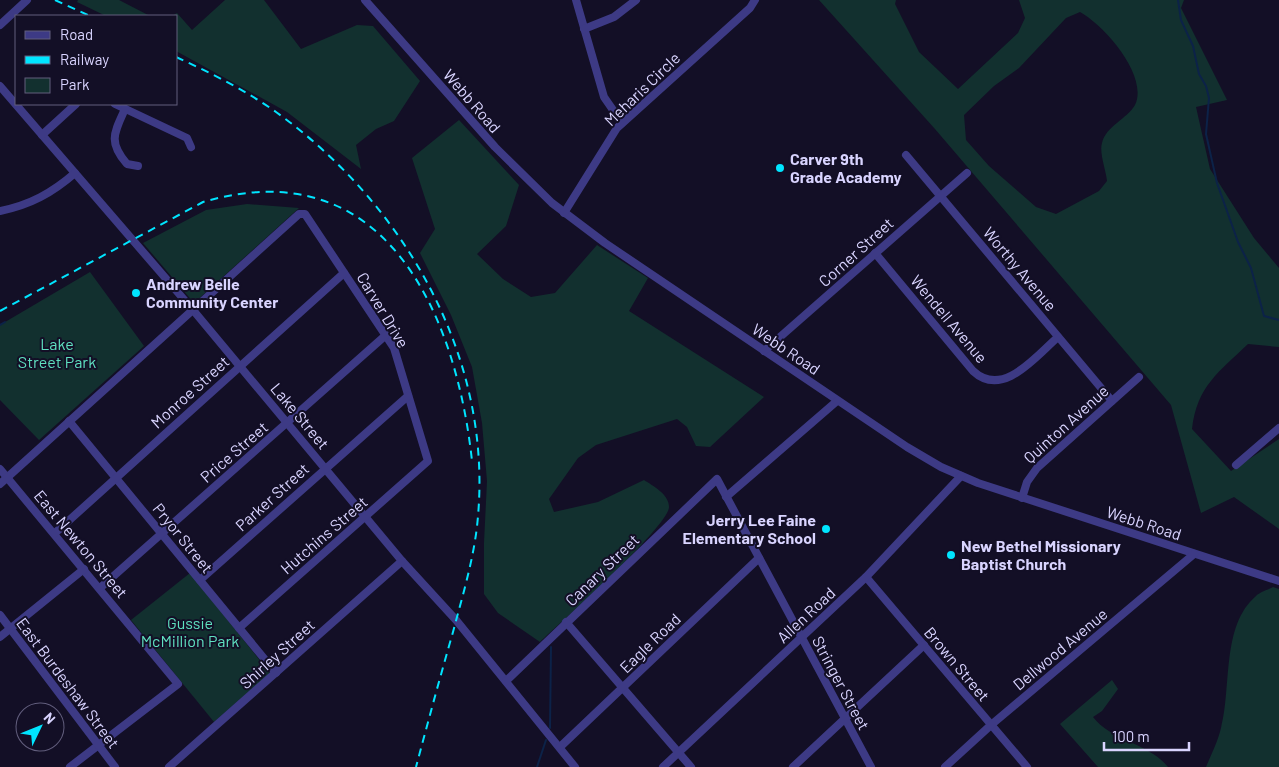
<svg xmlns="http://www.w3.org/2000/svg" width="1279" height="767" viewBox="0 0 1279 767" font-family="Barlow,sans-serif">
	<rect width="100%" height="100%" fill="#130f26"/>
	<!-- green -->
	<g fill="#12302f" fill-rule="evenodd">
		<polygon points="78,0 119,0 150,16 106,16 77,2"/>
		<polygon points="225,0 264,0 301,49 357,25 373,26 420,81 394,121 376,129 356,145 361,169 287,112 176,51 176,16 172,16 177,13 192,30"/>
		<path d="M819,0H896L895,4L919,52L958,89L1018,33L1025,18L1019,0H1184L1181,8L1227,100L1196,107L1210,169L1254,238L1279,268V347L1248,344C1219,372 1197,386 1192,429L1231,471L1279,439V529L1234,497L1201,513L1171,405L935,129ZM1080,12C1104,25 1149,76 1135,105C1127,119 1106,126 1102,143C1099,153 1106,170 1107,181L1099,191L1056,214L1036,207L989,166L966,140L964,115L994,86L1019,68L1066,18Z"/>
		<path d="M459,120L519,185L506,226L477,254L503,279L531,297L555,293L597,245L648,278L629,311L764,397L710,447L696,446L687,427L677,419L596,445L578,458L549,499L554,512L598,502L644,480C653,486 669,494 669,507C669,526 560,623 540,642L498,613L484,594V543L487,481L482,423L472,367L451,315L420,253L435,229L412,158Z"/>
		<polygon points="247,204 299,208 194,303 143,243 206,210"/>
		<polygon points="90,272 144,346 39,440 0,400 0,325"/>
		<polygon points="190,573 270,673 214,722 131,620"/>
		<path d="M1273,587L1279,589V767H1206C1211,755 1218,741 1221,728C1232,687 1221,626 1256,596C1260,592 1268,590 1273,587Z"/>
		<path d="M1112,680L1118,689L1102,711L1093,717C1111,741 1149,743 1168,767H1098L1060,724Z"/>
	</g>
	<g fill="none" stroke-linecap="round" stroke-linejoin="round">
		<!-- stream -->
		<g stroke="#0c2248" stroke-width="2">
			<polyline points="1178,0 1181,20 1193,46 1199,74 1206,86 1209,98 1206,134 1217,183 1238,242 1251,268 1264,316 1279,320"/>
			<polyline points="0,325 5,322"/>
			<polyline points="550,728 551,647"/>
			<polyline points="537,767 546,740"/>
		</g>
		<!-- minor -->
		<g stroke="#3d3a85" stroke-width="8">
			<polyline points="365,0 495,147 552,203 605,243 907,447 941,467 978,483 1279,581"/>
			<polyline points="576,0 604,97 622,123"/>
			<polyline points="0,25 27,0"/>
			<polyline points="584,29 614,17 636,0"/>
			<polyline points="0,86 193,310 402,561 456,620 575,767"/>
			<polyline points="115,104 187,138 191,147"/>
			<path d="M125,109C114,133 108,142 127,164L138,166"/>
			<polyline points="42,135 76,104"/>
			<polyline points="906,155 1112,401"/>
			<path d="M0,211C30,205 52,193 75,173"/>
			<polyline points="564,213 617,128 750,8 755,0"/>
			<path d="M875,253L973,371C1003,399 1036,356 1058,337"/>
			<polyline points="764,351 967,173"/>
			<polyline points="69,421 276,673"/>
			<polyline points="1236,465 1279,428"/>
			<polyline points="0,469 178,684 70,767"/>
			<polyline points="0,484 299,214 305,214 394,348 428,461 239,628"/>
			<polyline points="726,497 837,401"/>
			<polyline points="1022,498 1027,482 1037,468 1139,377"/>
			<polyline points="55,533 344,273"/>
			<polyline points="866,577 1027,767"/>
			<polyline points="200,580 408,396"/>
			<polyline points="100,588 386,335"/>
			<polyline points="0,615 115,767"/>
			<polyline points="566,622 691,767"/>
			<polyline points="0,637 84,569"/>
			<polyline points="506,681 717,479 871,767"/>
			<polyline points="560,747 759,558"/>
			<polyline points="169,767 402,561"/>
			<polyline points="663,767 866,577 961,476"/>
			<polyline points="793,767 924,645"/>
			<polyline points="945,767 991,725 1194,554"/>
		</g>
		<!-- rail -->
		<g stroke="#00e5ff" stroke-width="2" stroke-dasharray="8 6" stroke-linecap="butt">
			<polyline points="55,0 90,16"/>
			<path d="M176,57C211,73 245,90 276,112C404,204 492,356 478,516C475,555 463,594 453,632C440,677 428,722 416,767"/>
			<path d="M0,311L203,202C384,149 456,312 472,461"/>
		</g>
	</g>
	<!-- markers -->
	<g fill="#00e5ff" stroke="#130f26" stroke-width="2">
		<circle cx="780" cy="168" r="5"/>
		<circle cx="136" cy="293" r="5"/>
		<circle cx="826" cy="529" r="5"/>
		<circle cx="951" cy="555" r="5"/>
	</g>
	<g text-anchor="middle" stroke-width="4" stroke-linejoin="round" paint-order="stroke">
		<!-- street labels -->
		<g font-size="16" fill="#d9d4ff" stroke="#130f26">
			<text transform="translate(642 89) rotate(-44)" y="6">Meharis Circle</text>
			<text transform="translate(472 101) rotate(49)" y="6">Webb Road</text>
			<text transform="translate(856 252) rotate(-42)" y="6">Corner Street</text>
			<text transform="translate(1020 269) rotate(50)" y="6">Worthy Avenue</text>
			<text transform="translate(383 310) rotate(59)" y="6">Carver Drive</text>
			<text transform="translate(949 319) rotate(50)" y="6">Wendell Avenue</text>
			<text transform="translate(786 349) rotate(34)" y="6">Webb Road</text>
			<text transform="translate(190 392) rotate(-42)" y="6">Monroe Street</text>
			<text transform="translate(300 416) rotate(50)" y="6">Lake Street</text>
			<text transform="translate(1066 424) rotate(-42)" y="6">Quinton Avenue</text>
			<text transform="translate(234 452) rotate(-41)" y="6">Price Street</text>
			<text transform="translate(272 497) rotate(-42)" y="6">Parker Street</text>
			<text transform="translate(1144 523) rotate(18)" y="6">Webb Road</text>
			<text transform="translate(324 535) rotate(-41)" y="6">Hutchins Street</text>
			<text transform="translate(183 538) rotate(51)" y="6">Pryor Street</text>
			<text transform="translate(81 544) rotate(50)" y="6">East Newton Street</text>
			<text transform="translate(602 570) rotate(-44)" y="6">Canary Street</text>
			<text transform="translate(806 615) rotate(-43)" y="6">Allen Road</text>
			<text transform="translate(650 643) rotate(-44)" y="6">Eagle Road</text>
			<text transform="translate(1060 649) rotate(-40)" y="6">Dellwood Avenue</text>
			<text transform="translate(277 654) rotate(-42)" y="6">Shirley Street</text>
			<text transform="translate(957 664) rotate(50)" y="6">Brown Street</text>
			<text transform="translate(68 683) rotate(53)" y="6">East Burdeshaw Street</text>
			<text transform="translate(841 683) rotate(62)" y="6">Stringer Street</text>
		</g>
		<!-- poi labels -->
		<g font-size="16" font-weight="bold" fill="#d9d4ff" stroke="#130f26" text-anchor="start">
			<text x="790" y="165">Carver 9th<tspan x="790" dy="18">Grade Academy</tspan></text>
			<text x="146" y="290">Andrew Belle<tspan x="146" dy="18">Community Center</tspan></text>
			<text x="816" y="526" text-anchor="end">Jerry Lee Faine<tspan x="816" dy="18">Elementary School</tspan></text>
			<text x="961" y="552">New Bethel Missionary<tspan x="961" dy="18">Baptist Church</tspan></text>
		</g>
		<!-- park labels -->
		<g font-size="16" fill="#5fe0c0" stroke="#130f26">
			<text x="57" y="350">Lake<tspan x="57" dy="18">Street Park</tspan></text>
			<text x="190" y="629">Gussie<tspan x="190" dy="18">McMillion Park</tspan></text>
		</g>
	</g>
	<!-- legend -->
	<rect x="15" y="15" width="162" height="90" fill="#130f26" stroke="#625e7d"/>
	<rect x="25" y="31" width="25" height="8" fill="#3d3a85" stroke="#625e7d"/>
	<text x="60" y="40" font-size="15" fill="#d9d4ff">Road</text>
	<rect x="25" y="56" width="25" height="8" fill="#00e5ff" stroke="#625e7d"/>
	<text x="60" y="65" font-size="15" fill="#d9d4ff">Railway</text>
	<rect x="25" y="78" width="25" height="15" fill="#12302f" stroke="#625e7d"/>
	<text x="60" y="90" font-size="15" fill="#d9d4ff">Park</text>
	<!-- north arrow -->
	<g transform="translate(40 727) rotate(47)"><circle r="24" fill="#130f26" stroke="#625e7d"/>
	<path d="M0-4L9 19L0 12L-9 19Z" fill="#00e5ff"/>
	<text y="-8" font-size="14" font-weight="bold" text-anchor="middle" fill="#d9d4ff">N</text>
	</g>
	<!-- scale -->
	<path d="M1104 742v8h85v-8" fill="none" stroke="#d9d4ff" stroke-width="2.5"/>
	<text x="1112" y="742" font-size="15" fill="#d9d4ff" stroke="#130f26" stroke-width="4" paint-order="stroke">100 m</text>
</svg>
